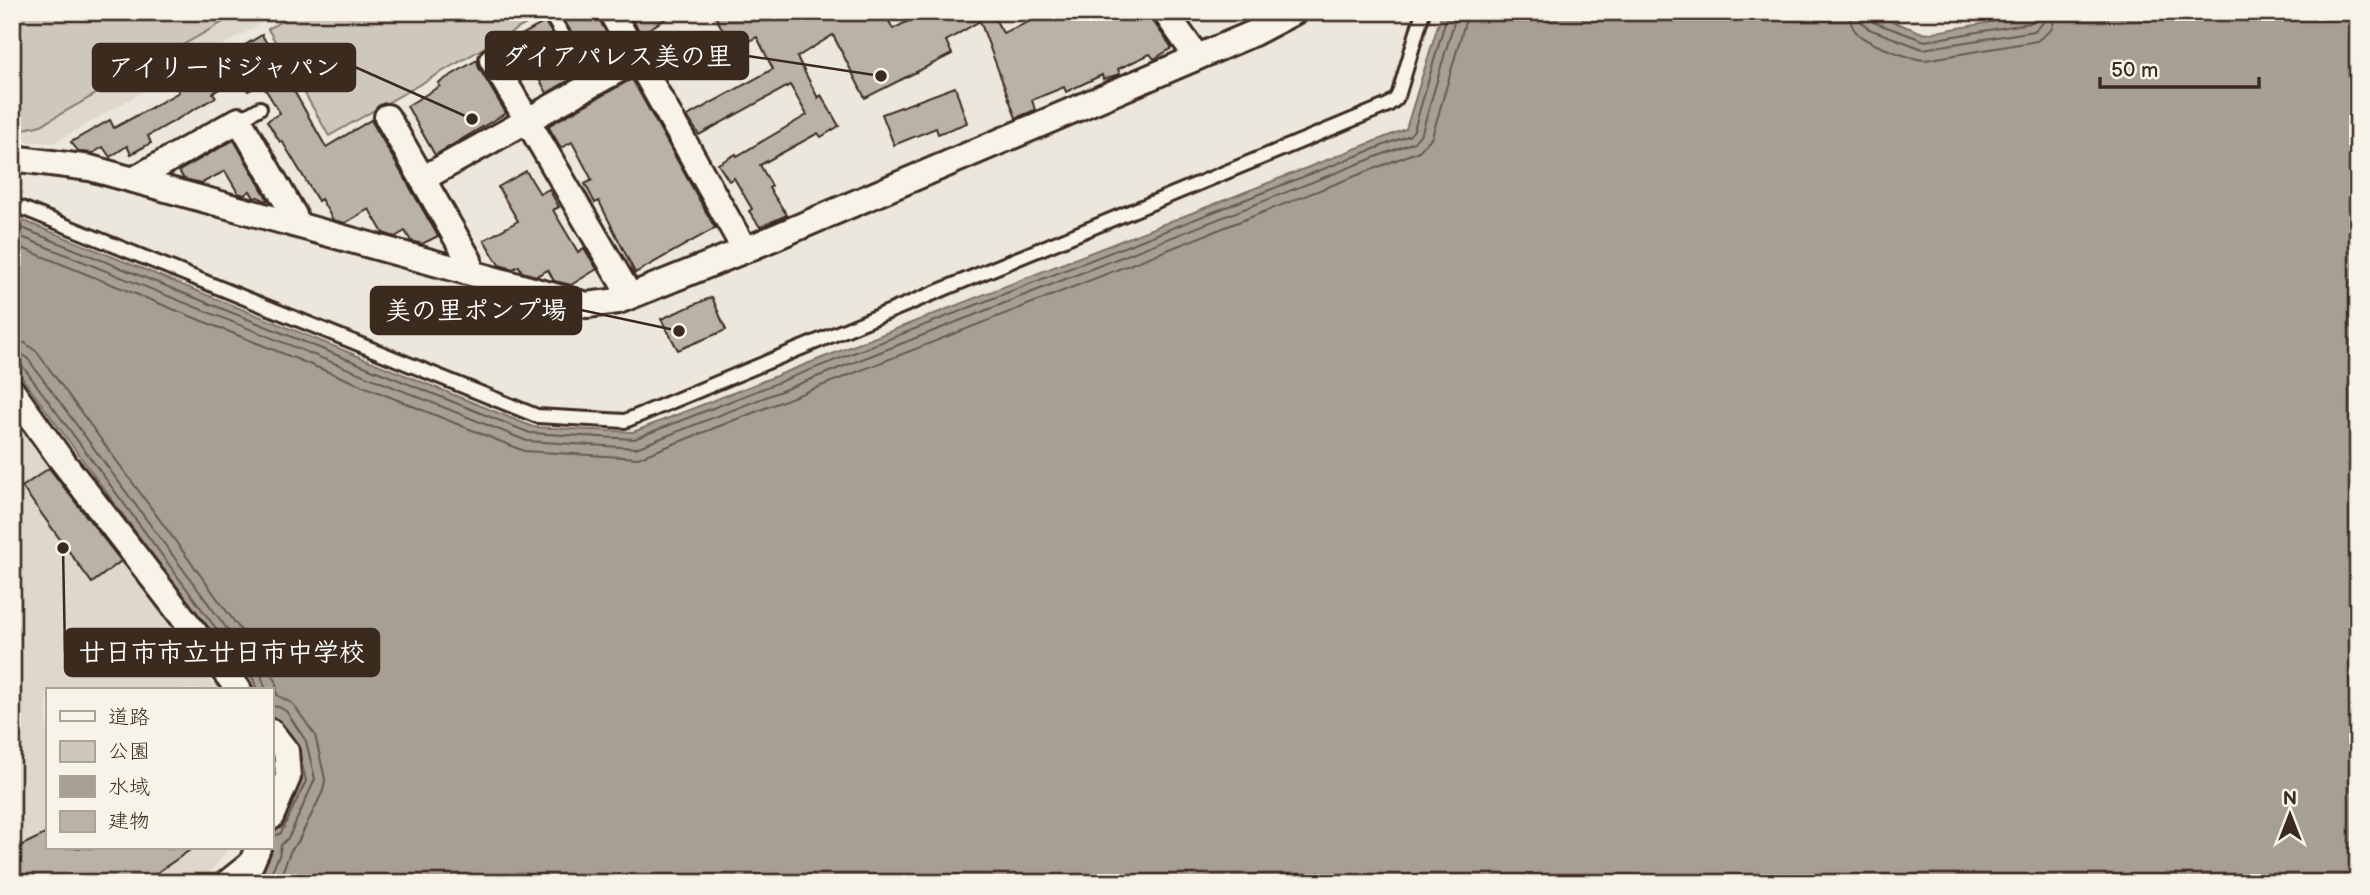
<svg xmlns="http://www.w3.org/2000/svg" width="2370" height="895" viewBox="0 0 2370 895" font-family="'Balsamiq Sans','Klee One',sans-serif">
	<rect width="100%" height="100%" fill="#ece7dc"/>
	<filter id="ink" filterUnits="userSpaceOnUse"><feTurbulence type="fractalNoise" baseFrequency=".0143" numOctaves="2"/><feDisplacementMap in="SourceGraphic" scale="14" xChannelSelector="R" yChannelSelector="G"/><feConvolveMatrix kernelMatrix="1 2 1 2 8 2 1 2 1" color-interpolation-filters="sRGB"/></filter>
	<g filter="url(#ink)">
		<!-- built -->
		<g fill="#ddd7cc">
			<polygon points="12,12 281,12 54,143 12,141"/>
			<polygon points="12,406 217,690 47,690 47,848 229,848 207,876 194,883 12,883"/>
		</g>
		<!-- green -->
		<g fill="#cec8bc" stroke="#84796d" stroke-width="2">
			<polygon points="12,12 241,12 41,125 12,132"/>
			<polygon points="297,12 538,12 540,16 329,136 268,29"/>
		</g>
		<!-- water -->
		<polygon fill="#a89f93" stroke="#7c7064" stroke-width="2" points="1442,12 1868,12 1925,34 2048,12 2358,12 2358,883 244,883 266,848 271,848 271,837 299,779 293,749 271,718 271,690 252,690 12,364 12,216 533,427 633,432 1406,129"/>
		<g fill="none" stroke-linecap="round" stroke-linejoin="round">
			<!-- shore -->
			<g stroke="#67594d" stroke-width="2">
				<path d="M1849,12C1850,20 1851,27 1857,33C1867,44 1911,59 1925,60L2037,41L2052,29L2056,12"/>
				<polyline points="1860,12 1862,22 1869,29 1923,49 2034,31 2043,23 2046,12"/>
				<polyline points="1869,12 1873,22 1925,41 2030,23 2036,19 2037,12"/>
				<polyline points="12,224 530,433 634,439 1410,135 1414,130 1448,12"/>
				<polyline points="12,233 527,441 636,448 1414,142 1422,132 1457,12"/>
				<polyline points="12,244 524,451 638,458 1419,151 1432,137 1468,12"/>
				<polyline points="12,341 25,343 37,352 269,669 276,681 277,695 293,704 315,735 325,779 323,791 298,842 291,850 278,883"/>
				<polyline points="12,352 21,353 28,359 261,675 266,690"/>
				<polyline points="12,360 21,364 254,680 257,690"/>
				<polyline points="271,838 281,833 306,781 297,743"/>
				<polyline points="266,883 279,856 281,845 289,837 315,779 306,741 286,711 279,707 271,706"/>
			</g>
		</g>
		<!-- building -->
		<g fill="#bab2a7" stroke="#3b2a1e" stroke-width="2">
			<polygon points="563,12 596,12 617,53 593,67 560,14"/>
			<polygon points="628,12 676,12 641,34"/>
			<polygon points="713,12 884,12 893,29 926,12 996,12 992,14 1003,33 1038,18 1036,12 1150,12 1153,21 1172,48 1154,59 1150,54 1118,69 1120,74 1103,79 1102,75 1066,92 1064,87 1032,100 1035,110 1016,118 980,21 946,41 952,54 865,98 833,35 797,57 818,98 821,95 839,126 821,137 818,133 760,165 772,186 769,188 787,215 760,227 749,211 752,209 734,178 729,181 718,164 736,154 737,156 807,115 790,85 699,135 687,116 773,69 757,37 733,49"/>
			<polygon points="545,22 578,75 547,93 516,38"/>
			<polygon points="262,35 326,147 371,120 438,236 422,244 411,241 405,231 395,237 383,233 369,209 345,223 333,220 321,199 318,201 282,141 280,142 267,121 280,113 262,84 248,91 239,77 213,93 216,97 148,136 151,143 131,154 127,146 110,157 103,147 93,153 79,152 71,142 110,120 114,128 147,110 179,92 177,89 239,55 237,50"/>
			<polygon points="477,60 479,68 506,113 435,155 407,106 440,86 438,83"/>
			<polygon points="632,79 715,228 635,273 599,201 595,203 585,184 592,180 572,142 561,148 548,126"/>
			<polygon points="955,87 967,123 938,134 936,128 894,145 882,114"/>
			<polygon points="234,140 268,200 266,201 258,197 254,198 250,191 244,195 238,193 225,171 202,183 184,179 179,171"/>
			<polygon points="526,171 540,194 549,189 559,207 553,210 578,252 584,248 597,269 571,285 554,281 548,270 536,276 522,272 519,266 513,269 499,265 484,240 518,221 498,187"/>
			<polygon points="712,297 726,330 678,350 661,319"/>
			<polygon points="49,468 121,561 92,583 22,487"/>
			<polygon points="47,833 47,848 193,848 142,883 12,883 12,850"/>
		</g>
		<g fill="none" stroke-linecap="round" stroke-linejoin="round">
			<!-- service casing -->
			<g stroke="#3b2a1e" stroke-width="18">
				<g id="service">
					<polyline points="549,12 592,82"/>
					<polyline points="239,120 260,108"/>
					<polyline points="12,204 537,416 625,421 1388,105 1396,99 1399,93 1423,12"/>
				</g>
			</g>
			<!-- minor casing -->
			<g stroke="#3b2a1e" stroke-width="30">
				<g id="minor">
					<polyline points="611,12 745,250"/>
					<polyline points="1165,12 1197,57"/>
					<polyline points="492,60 630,296"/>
					<polyline points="387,117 469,260 468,271"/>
					<polyline points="12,158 90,168 587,305 618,301 745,250 1254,33 1294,12"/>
					<polyline points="422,179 636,60"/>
					<polyline points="133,180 239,120 294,215 296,224"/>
					<polyline points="12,391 60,458 239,690"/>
					<polyline points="271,732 286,751 288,777 271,817"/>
					<polyline points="227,883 251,864 258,848"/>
				</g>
			</g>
			<!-- service -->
			<use href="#service" stroke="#f7f3e8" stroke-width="12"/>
			<!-- minor -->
			<use href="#minor" stroke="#f7f3e8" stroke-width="24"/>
		</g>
	</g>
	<!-- callouts -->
	<path fill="none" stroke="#3b2a1e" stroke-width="2.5" d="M881 76L748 56M472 119L355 67M679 331L581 310M63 548L65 652"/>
	<g fill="#3b2a1e" stroke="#f7f3e8" stroke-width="2.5">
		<circle cx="881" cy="76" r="7"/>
		<circle cx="472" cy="119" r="7"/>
		<circle cx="679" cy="331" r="7"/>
		<circle cx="63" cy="548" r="7"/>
	</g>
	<g fill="#3b2a1e" stroke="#3b2a1e" stroke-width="2.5">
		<rect x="486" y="32" width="262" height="47" rx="7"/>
		<rect x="93" y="44" width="262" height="47" rx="7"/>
		<rect x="371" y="287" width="210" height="47" rx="7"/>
		<rect x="65" y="629" width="314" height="47" rx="7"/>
	</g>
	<g font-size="26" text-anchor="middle" font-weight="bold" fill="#fff">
		<text x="617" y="65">ダイアパレス美の里</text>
		<text x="224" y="76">アイリードジャパン</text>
		<text x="476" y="319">美の里ポンプ場</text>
		<text x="222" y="661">廿日市市立廿日市中学校</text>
	</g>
	<!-- margin -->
	<rect width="2370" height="895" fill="none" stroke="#f7f3e8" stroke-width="42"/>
	<rect x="21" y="21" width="2328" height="853" fill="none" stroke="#3b2a1e" stroke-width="2.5" filter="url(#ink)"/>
	<!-- legend -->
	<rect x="46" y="688" width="228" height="161" fill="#f7f3e8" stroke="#aca397" stroke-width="2"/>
	<rect x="60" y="711" width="35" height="10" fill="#f7f3e8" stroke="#aca397" stroke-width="2"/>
	<text x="108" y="724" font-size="21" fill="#3b2a1e">道路</text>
	<rect x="60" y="741" width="35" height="21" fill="#cec8bc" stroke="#aca397" stroke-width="2"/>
	<text x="108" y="758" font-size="21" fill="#3b2a1e">公園</text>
	<rect x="60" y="776" width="35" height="21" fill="#a89f93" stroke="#aca397" stroke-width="2"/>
	<text x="108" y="794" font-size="21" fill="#3b2a1e">水域</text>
	<rect x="60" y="811" width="35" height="21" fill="#bab2a7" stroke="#aca397" stroke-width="2"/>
	<text x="108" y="828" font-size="21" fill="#3b2a1e">建物</text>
	<!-- north arrow -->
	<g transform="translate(2290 815)" stroke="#f7f3e8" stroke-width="5" paint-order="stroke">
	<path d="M0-5L12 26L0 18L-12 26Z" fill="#3b2a1e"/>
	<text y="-10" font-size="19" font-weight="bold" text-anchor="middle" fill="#3b2a1e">N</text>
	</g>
	<!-- scale -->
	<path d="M2100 77v10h159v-10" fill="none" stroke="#3b2a1e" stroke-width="3.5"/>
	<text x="2111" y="77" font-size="21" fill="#3b2a1e" stroke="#f7f3e8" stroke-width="5" paint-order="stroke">50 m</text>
</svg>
